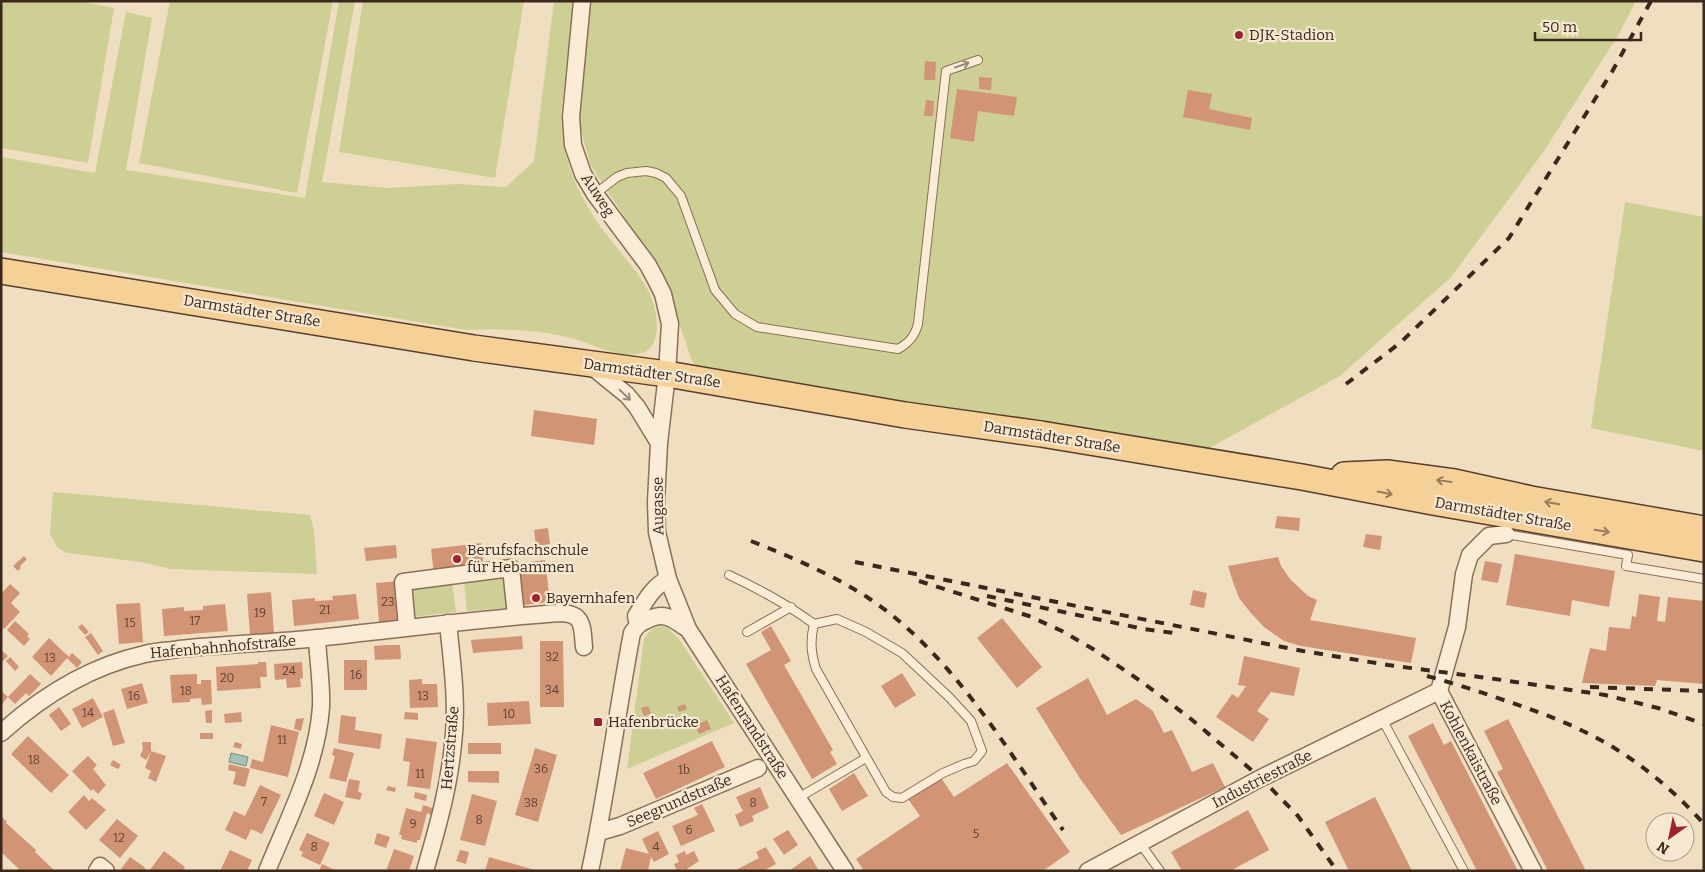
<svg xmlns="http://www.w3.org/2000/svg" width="1705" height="872" viewBox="0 0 1705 872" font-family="Bitter,serif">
	<rect width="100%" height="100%" fill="#f0dec1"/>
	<!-- green -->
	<g fill="#cdcf94">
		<polygon points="1,1 78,1 114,8 88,163 1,148"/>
		<polygon points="170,1 333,1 297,193 139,163"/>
		<path d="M339,1H355L322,182L388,188L457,184L506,187L534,161L554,1H573L561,115C562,144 568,172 583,198C590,212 600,227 610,239C632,268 662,294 656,335C654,346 648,353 637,354C613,357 592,343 571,338C537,329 501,329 466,330L1,252V157L95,173L126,12L152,18L126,170L305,198Z"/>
		<polygon points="363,1 524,1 495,178 339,152"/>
		<polygon points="589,1 1636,1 1619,34 1542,154 1451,277 1340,376 1202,452 699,369 692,361 663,275 591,166 580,127"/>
		<polygon points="1625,202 1704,217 1704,451 1591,428"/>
		<polygon points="53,492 310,515 314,531 317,574 171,569 141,562 67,553 57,547 50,533"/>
		<polygon points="503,577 505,577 508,608 467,611 464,582"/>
		<polygon points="452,583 456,612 413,617 411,588"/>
		<path d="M663,626L668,628L679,639L734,723L627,769L644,639C649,631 653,627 663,626Z"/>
	</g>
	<!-- water -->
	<polygon fill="#a4c2b7" stroke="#6a9184" points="231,753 248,757 246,766 229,762"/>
	<!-- building -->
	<g fill="#d19475">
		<polygon points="925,61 936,62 935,80 924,80"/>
		<polygon points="979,77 992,78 991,90 979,89"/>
		<polygon points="957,89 1017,97 1014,116 978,111 974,142 950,138"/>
		<polygon points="1188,90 1212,94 1209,109 1252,118 1250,130 1183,117"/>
		<polygon points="926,100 934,101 933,116 924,116"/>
		<polygon points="534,410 597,419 594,445 531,436"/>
		<polygon points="1277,516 1300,518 1299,531 1275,528"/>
		<polygon points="548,528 550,544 536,546 534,530"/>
		<polygon points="1366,534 1382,536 1380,550 1363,547"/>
		<polygon points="481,543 484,568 434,574 431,549"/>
		<polygon points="396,545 397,558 366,561 364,548"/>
		<polygon points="1515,554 1615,571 1609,607 1572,600 1570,616 1506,605"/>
		<polygon points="24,556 27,559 20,566 21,568 18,571 13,566"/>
		<polygon points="1278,557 1281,566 1290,579 1308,596 1317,600 1310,620 1416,638 1411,663 1301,646 1284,641 1264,627 1250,612 1239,598 1233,582 1228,566"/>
		<polygon points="545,560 550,602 524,605 519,563"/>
		<polygon points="1485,561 1502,564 1498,583 1481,580"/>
		<polygon points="398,581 401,622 379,623 376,583"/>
		<polygon points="10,584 20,593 11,603 20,612 4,629 1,627 1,594"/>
		<polygon points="1193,590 1207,593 1204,608 1190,605"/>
		<polygon points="271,592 274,633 250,635 247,594"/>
		<polygon points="356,594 359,619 294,626 292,600 315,598 315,601 333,600 332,596"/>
		<polygon points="1639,594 1660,597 1657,621 1665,622 1668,597 1704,601 1704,684 1657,680 1655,686 1582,683 1590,648 1606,651 1609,627 1630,629 1632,616 1636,617"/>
		<polygon points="140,603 143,642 119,644 116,604"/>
		<polygon points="225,604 228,631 164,636 162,609 184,607 184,611 203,610 203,606"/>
		<polygon points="1002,618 1042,667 1017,688 977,638"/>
		<polygon points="15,621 29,634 27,636 30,639 24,646 7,630"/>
		<polygon points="82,624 89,632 85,635 78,627"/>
		<polygon points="771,626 791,661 784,665 833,750 830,752 837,764 812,779 746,664 771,650 761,632"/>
		<polygon points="91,633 103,651 98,655 85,637"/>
		<polygon points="522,636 523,649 473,653 471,640"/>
		<polygon points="49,638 69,657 72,653 82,662 77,668 67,658 51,676 32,657"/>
		<polygon points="540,641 563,641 564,707 540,707"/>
		<polygon points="387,645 400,645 401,659 375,660 374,646"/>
		<polygon points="1,650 8,656 1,663"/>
		<polygon points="1244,656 1300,668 1294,696 1271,692 1257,711 1269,719 1253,742 1216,717 1232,694 1238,698 1246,686 1238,685"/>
		<polygon points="10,657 19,667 15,671 6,661"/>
		<rect x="344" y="660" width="23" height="30"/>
		<polygon points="258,662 266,662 267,677 260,677 261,688 217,691 216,667 258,664"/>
		<polygon points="302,662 303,678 300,679 301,687 287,688 286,679 275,680 274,664"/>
		<polygon points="902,673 916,695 895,708 881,686"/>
		<polygon points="30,674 41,684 29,696 26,693 15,704 8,697"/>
		<polygon points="197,674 197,684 201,684 201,680 211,680 212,704 202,705 201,698 190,699 190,702 172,703 170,675"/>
		<polygon points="1088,678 1107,715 1136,699 1153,711 1164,733 1172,730 1192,772 1213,763 1225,787 1121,835 1079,777 1036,708"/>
		<polygon points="422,679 422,684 437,684 438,707 410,708 409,680"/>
		<polygon points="142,683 148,703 127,709 121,689"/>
		<polygon points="1,691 8,697 1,705"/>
		<polygon points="93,698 103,717 82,728 72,709"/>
		<polygon points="529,701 531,724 488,726 487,703"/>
		<polygon points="685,704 687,709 679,712 677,707"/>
		<polygon points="648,706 651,714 644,716 641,708"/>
		<polygon points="59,707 71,724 61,731 49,715"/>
		<polygon points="114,709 125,743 113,746 103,713"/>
		<polygon points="212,710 212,723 206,723 205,711"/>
		<polygon points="241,712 242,722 225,723 224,714"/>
		<polygon points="405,712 418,713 418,720 404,719"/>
		<polygon points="341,715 356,717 355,730 382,734 380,749 338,743"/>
		<polygon points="304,718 301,731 294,729 296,719"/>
		<polygon points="1508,719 1586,871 1548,871 1497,772 1503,769 1484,731"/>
		<polygon points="707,720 711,729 699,734 695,725"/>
		<polygon points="1433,723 1444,745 1451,741 1518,871 1477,871 1408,736"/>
		<polygon points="271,725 299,732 288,777 250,768 252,759 263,762"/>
		<rect x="200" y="733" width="13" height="6"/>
		<polygon points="28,736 69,775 51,793 11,754"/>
		<polygon points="406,738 437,742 430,789 407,786 410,762 403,761"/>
		<polygon points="712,741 725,767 656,799 643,773"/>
		<polygon points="142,742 151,742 151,751 166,756 156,782 148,778 151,771 145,768 151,751 146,760 140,756 143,749"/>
		<polygon points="235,742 242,744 241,749 233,747"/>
		<rect x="468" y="743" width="33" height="11"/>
		<polygon points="334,748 354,753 346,782 329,778 335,756 332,755"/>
		<polygon points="535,748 557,755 538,822 515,815"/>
		<polygon points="88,756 97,765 93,769 106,785 98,794 93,789 91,791 72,771"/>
		<polygon points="113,760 121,765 118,769 110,765"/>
		<polygon points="1007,763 1070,852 1044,870 1045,871 864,871 856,859 920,816 908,799 941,778 954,797"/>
		<polygon points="229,764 250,769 245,787 233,784 236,772 228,770"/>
		<polygon points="468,771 499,771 499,783 468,782"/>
		<polygon points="854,773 868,796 842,811 829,789"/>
		<polygon points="349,779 360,781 358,792 362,793 360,800 345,797"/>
		<polygon points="260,785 281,795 262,834 251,829 246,840 225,830 234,811 245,816"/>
		<polygon points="388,786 396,788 395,792 386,790"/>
		<polygon points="760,787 769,808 752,816 754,821 740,827 735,815 743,811 736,797"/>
		<polygon points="415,792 427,795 426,801 414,798"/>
		<polygon points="324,793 344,802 334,825 314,816"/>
		<polygon points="472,794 497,801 485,846 460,840"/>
		<polygon points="84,795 89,801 92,798 106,810 86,830 68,812"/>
		<polygon points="1375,797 1412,871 1349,871 1325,822"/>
		<polygon points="702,804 715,831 681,846 672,826 698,815 694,808"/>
		<polygon points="423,805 435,809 433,816 427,813 420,840 417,840 417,843 401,839 402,835 399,835 406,808 421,812"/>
		<polygon points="1248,810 1269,850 1230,871 1182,871 1171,852"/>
		<polygon points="1,816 7,822 6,823 36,850 35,852 55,871 18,871 19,869 1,852"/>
		<polygon points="117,819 138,836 120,858 99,840"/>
		<polygon points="788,830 798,845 784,855 773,839"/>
		<polygon points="658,831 669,854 654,862 651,857 648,871 620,871 626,848 649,854 642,839"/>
		<polygon points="307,833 330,843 320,865 301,856 303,852 299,850"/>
		<polygon points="377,833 390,837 386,848 374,844"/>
		<polygon points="766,847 776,864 763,871 734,871 759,858 756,852"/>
		<polygon points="394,849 414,856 409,871 386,871"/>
		<polygon points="230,850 252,860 247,871 220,871"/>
		<polygon points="460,850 469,852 466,864 456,861"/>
		<polygon points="164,851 185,867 183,871 149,871"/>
		<polygon points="685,851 686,855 694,851 699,861 684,871 683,869 677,871 674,864 679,862 676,855"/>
		<polygon points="810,856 819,871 789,871"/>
		<polygon points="130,857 143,866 147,871 123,871 121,869"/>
		<polygon points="489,857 535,870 535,871 485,871"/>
		<polygon points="322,864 337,871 319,871"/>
	</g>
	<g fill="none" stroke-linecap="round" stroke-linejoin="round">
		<!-- service casing -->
		<g stroke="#8b6f57" stroke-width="10">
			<g id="service">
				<path d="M595,194L617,177L627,173L646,171L656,173L666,178L681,196L715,290L735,314L757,327L898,349C909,343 915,336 918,324L946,71L978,60"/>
				<polyline points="1506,534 1628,555 1626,566 1704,579"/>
				<path d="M729,575C759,589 787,604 814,624"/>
				<path d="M837,619L866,632L902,653L949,697L971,721L982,751L974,761L964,764L943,773L902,798L893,797L886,792L816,669C811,653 810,641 814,624Z"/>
				<polyline points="747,632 791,607"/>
				<polyline points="1382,719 1464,871"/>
				<polyline points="798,798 866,758"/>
				<polyline points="1140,843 1160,871"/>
			</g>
		</g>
		<!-- minor casing -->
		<g stroke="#8b6f57" stroke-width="19">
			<g id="minor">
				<polyline points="582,1 571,117 573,145 583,174 595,194 648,265 656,280 663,294 670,324 667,374 659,443 656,502 657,532 668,579 688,629 845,871"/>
				<polyline points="590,365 627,395 637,407 659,443"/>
				<polyline points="1506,534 1489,536 1470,555 1464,574 1457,627 1439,691 1533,871"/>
				<path d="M638,624L636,616C645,602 652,587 668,579"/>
				<polyline points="407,627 403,582 511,568 516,616"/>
				<path d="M1,733C43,695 91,666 145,654C156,651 168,651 179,649C225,644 272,643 318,638C398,629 478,619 559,613C584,613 582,626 584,647"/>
				<polyline points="599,832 620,826 758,768"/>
				<polyline points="97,871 100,866 106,871"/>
				<path d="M267,871C288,819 317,765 321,707C322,685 318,661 317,638"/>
				<path d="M425,871C437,829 449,788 453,744C458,704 452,663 448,623"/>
				<path d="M590,871C607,792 617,712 632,633C637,626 639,623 647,620C666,611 672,619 688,629"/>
				<polyline points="1088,871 1261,778 1439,691"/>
			</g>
		</g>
		<!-- primary casing -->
		<g stroke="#583d2c" stroke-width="28">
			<g id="primary">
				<polyline points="1,271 474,348 667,374 905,415 1041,434 1302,477 1433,502 1704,549"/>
				<polyline points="1344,475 1387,473 1454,482 1531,499 1704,529"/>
			</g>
		</g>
		<!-- service -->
		<use href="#service" stroke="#fbecd5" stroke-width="8"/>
		<!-- minor -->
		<use href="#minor" stroke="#fbecd5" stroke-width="16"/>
		<!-- primary -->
		<use href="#primary" stroke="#f6d197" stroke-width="25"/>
		<!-- rail -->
		<g stroke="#3a281d" stroke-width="4" stroke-dasharray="9 9" stroke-linecap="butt">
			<polyline points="1346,384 1400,343 1509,238 1613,70 1651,1"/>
			<path d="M751,541C791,557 831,574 867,597C952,653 1006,748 1063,830"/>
			<polyline points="855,562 1303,651 1388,665 1495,679 1605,695 1658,708 1704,724"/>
			<polyline points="919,581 1029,616 1062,631 1093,649 1142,682 1191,719 1261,778 1298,816 1337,871"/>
			<polyline points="987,596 1144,629 1181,634"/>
			<path d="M1427,676C1449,682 1471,689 1492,696C1524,707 1555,717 1585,732C1629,753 1671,787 1704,824"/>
			<polyline points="1590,687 1704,691"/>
		</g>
	</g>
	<!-- one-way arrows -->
	<defs><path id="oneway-shaft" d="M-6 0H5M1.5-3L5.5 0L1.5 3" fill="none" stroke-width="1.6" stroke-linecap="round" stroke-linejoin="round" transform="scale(1.25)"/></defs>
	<g stroke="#9a8a79">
		<use href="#oneway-shaft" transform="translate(962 65) rotate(-19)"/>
		<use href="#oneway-shaft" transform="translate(625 395) rotate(44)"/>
	</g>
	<g stroke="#987c5a">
		<use href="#oneway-shaft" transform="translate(1444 481) rotate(-172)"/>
		<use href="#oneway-shaft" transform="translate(1385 493) rotate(11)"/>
		<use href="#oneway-shaft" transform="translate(1552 503) rotate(-171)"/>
		<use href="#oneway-shaft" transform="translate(1602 531) rotate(10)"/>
	</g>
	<!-- markers -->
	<g fill="#9d242f" stroke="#f7e9d1" stroke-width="2">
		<circle cx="1239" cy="35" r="5"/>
		<circle cx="457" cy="559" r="5"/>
		<circle cx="536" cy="598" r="5"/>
		<rect x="593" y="717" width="10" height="10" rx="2.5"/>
	</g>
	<g text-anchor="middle" stroke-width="4.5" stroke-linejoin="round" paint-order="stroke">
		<!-- number labels -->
		<g font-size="12" fill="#604333">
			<text x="388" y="606">23</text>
			<text x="325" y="614">21</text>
			<text x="260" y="617">19</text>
			<text x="195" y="625">17</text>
			<text x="130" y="627">15</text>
			<text x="552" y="661">32</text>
			<text x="50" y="662">13</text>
			<text x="289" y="675">24</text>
			<text x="356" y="679">16</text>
			<text x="227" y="682">20</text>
			<text x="552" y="694">34</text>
			<text x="186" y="695">18</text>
			<text x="134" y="700">16</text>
			<text x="423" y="700">13</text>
			<text x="88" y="717">14</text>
			<text x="509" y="718">10</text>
			<text x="282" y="744">11</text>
			<text x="34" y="764">18</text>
			<text x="541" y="773">36</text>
			<text x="684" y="774">1b</text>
			<text x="420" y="778">11</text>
			<text x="264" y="806">7</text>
			<text x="531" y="807">38</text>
			<text x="753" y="807">8</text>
			<text x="479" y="824">8</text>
			<text x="413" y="828">9</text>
			<text x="689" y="834">6</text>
			<text x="976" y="838">5</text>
			<text x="119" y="842">12</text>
			<text x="314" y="851">8</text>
			<text x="656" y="851">4</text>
		</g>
		<!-- poi labels -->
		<g font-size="15" fill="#3a281d" stroke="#f7e9d1" text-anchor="start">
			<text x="1249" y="40">DJK-Stadion</text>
			<text x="467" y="555">Berufsfachschule<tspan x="467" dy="17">für Hebammen</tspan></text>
			<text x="546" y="603">Bayernhafen</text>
			<text x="608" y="727">Hafenbrücke</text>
		</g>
		<!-- street labels -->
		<g font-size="15" fill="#3a281d" stroke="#f7e9d1">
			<text transform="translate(598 195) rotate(57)" y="5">Auweg</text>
			<text transform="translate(252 311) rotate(9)" y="5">Darmstädter Straße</text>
			<text transform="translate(652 373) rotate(8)" y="5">Darmstädter Straße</text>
			<text transform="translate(1052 437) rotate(9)" y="5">Darmstädter Straße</text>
			<text transform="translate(658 506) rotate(-91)" y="5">Augasse</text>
			<text transform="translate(1503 514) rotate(10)" y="5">Darmstädter Straße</text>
			<text transform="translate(223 647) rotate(-5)" y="5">Hafenbahnhofstraße</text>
			<text transform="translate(752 727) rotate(57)" y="5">Hafenrandstraße</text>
			<text transform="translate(450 748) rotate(-85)" y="5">Hertzstraße</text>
			<text transform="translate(1471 753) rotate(62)" y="5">Kohlenkaistraße</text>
			<text transform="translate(1262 779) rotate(-27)" y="5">Industriestraße</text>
			<text transform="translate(679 801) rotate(-23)" y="5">Seegrundstraße</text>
		</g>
	</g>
	<!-- border -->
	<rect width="1705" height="872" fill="none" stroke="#3a281d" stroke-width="5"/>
	<!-- north arrow -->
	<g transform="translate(1670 837) rotate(213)"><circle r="24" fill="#f7e9d1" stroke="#ab9c89"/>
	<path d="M0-4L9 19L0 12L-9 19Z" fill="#9d242f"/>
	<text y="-8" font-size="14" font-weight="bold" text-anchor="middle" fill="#3a281d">N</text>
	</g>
	<!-- scale -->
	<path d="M1535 32v8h106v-8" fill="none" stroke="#3a281d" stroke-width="2.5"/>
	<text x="1542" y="32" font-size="15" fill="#3a281d" stroke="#f7e9d1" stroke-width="4" paint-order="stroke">50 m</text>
</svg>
